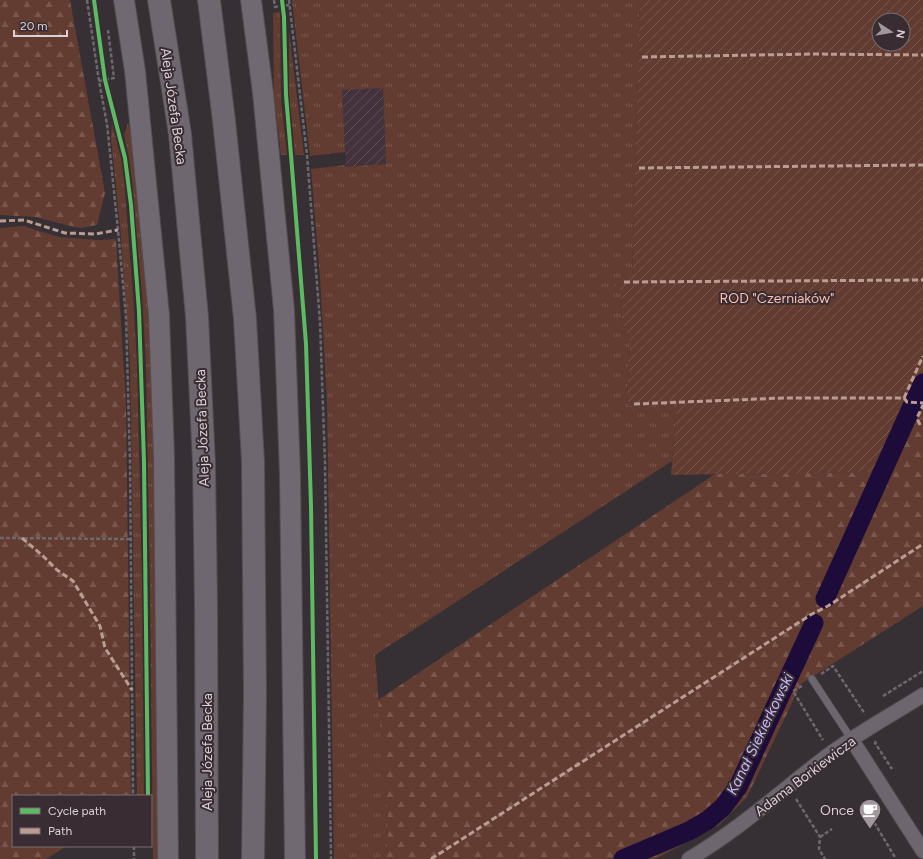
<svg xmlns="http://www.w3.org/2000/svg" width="923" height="859" viewBox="0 0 923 859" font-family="Figtree,sans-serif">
	<defs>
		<pattern id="industrial-furrows" width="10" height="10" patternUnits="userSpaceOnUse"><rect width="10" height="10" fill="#43313b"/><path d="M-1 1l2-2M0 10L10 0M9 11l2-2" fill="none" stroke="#5e4e57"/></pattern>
		<pattern id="grass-tufts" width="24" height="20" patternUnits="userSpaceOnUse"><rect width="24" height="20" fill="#633c31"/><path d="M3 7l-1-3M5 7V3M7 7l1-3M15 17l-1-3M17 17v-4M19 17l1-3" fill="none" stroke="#79574e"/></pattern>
		<pattern id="forest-firs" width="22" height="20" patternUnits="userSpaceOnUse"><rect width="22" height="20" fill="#633c31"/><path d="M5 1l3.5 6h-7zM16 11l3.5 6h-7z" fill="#79574e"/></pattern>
		<pattern id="garden-furrows" width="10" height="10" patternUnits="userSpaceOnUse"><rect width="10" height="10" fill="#633c31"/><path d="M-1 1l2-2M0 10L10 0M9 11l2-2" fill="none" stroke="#79574e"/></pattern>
	</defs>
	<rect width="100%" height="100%" fill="#362f33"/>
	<!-- industrial -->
	<polygon fill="url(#industrial-furrows)" points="383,88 386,165 346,167 341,89"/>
	<!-- grass -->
	<g fill="url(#grass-tufts)">
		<polygon points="292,0 640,0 632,277 614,289 621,289 622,321 630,342 627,398 629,406 677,406 672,461 375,655 388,820 388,845 382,859 334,859 327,402 320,278 311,169 345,165 346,167 386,164 383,88 342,90 345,152 310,156"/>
		<polygon points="280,12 281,100 287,155 281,155 274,97 273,13"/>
		<polygon points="289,31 304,155 295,155 289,91"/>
		<polygon points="112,123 121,159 124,180 133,294 137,364 142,583 144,796 137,796 130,363 120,226 111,138"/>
		<polygon points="128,123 132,135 153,351 159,859 153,859 150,583 146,364 142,294 132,180 129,157 124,136"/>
	</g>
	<!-- forest -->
	<g fill="url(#forest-firs)">
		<polygon points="0,0 70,0 105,193 97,225 81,228 66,225 36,217 0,215"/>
		<polygon points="23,226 59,237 99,240 116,239 126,405 131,796 13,796 13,846 67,846 46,859 0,859 0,228"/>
		<polygon points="913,425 923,425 923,606 801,684 747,797 719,825 661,856 654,859 382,859 388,845 388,820 378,700 715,474 873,472 890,475"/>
	</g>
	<!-- garden -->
	<path fill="url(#garden-furrows)" fill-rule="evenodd" d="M640,0H923V425H913L890,475L872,472L671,475L677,406H629L627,398L630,342L622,321L621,290L614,289V284L621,285L622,278L632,277ZM879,20H903V44H879Z"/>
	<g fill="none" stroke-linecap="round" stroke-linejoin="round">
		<!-- canal -->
		<g stroke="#1d0c3a" stroke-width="19">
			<polyline points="915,400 923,383"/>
			<polyline points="825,599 913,404"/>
			<polyline points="623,859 689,831 708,820 723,807 738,787 814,623"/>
		</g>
		<!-- service casing -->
		<g stroke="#534d50" stroke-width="8">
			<polyline id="service" points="812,679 852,740"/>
		</g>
		<!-- minor casing -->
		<g stroke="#534d50" stroke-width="16">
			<g id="minor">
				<polyline points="852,740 923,851"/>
				<path d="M689,859C737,831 779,793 823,759C854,735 890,716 923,695"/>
			</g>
		</g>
		<!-- secondary casing -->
		<g stroke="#534d50" stroke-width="22">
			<g id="secondary">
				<polyline points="124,0 135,71 159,315 164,457 168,859"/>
				<polyline points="251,0 263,93 284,310 290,474 295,859"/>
			</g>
		</g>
		<!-- primary casing -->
		<g stroke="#534d50" stroke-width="24">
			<g id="primary">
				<polyline points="159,0 180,134 197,317 204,464 206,605 207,859"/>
				<polyline points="209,0 224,121 245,319 253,462 255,694 253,859"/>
			</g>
		</g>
		<!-- path -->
		<g stroke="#6d686e" stroke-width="2.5" stroke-dasharray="4 2" stroke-linecap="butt">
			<polyline points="87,0 99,81 107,124 118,230 126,317 130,462 133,796"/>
			<polyline points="274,0 275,7 289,5"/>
			<polyline points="289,0 307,155 320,322 325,464 331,859"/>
			<polyline points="99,81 114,78 108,30"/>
			<polyline points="0,538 131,539"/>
			<polyline points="821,674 833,666 865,714"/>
			<polyline points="802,686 793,691 823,740"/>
			<polyline points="883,696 923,671"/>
			<polyline points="876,741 875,743 892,769"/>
			<polyline points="796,799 820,837 819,849 825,859"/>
			<polyline points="862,802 896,859"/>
			<polyline points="820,837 832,829"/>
			<polyline points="134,846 134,859"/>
		</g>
		<!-- service -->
		<use href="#service" stroke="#6d666e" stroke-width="7"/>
		<!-- minor -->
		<use href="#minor" stroke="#6d666e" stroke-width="14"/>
		<!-- secondary -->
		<use href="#secondary" stroke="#716971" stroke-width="20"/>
		<!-- primary -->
		<use href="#primary" stroke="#6f676f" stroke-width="22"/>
		<!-- quiet -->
		<g stroke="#b99d93" stroke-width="3" stroke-dasharray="6 3" stroke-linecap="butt">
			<polyline points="642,57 814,54 923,55"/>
			<polyline points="639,168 923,165"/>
			<polyline points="0,221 24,220 65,233 95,234 118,230"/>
			<polyline points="624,282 923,280"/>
			<polyline points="904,398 923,356"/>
			<polyline points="904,398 907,402 923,403"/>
			<polyline points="634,404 784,398 904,398"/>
			<polyline points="920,425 917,418 923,405"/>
			<polyline points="22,538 43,556 57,570 73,581 100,626 105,648 132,690"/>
			<polyline points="431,859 812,614 828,606 923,544"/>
		</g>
		<!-- cycleway casing -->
		<g stroke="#392c33" stroke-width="6">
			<g id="cycleway">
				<polyline points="94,0 105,80 125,158 131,205 139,311 144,462 148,796"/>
				<polyline points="282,0 284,17 286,95 291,155 306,344 311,506 316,859"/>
			</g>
		</g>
		<!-- cycleway -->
		<use href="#cycleway" stroke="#5cba63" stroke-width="4"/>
	</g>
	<!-- icons -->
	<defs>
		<g id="cafe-pin" transform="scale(1.15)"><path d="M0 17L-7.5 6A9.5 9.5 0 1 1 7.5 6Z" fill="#a1989d" stroke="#392c33"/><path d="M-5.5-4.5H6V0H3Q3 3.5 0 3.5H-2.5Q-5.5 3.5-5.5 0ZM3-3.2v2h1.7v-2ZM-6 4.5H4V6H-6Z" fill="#fff"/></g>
	</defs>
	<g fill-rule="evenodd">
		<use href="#cafe-pin" x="870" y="810"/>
	</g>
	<g text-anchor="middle" stroke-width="4" stroke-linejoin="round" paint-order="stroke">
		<!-- street labels -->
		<g font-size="14" fill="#dad1d6" stroke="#392c33">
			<text transform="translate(174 106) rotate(82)" y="5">Aleja Józefa Becka</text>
			<text transform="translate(202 428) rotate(-92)" y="5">Aleja Józefa Becka</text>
			<text transform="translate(207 752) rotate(-90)" y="5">Aleja Józefa Becka</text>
			<text transform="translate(805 776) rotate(-37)" y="5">Adama Borkiewicza</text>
		</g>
		<!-- park labels -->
		<g font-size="14" fill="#fbc1af" stroke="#392c33">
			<text x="777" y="303">ROD "Czerniaków"</text>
		</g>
		<!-- poi labels -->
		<g font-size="14" fill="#dad1d6" stroke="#392c33" text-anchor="end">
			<text x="854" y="815">Once</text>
		</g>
		<!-- water labels -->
		<g font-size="15" font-style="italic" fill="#c4b9fd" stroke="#392c33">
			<text transform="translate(760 734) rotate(-64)" y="5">Kanał Siekierkowski</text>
		</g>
	</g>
	<!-- legend -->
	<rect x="12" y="795" width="140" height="52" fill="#392c33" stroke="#796e74"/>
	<rect x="20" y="808" width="20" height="6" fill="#5cba63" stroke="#796e74"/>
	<text x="48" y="815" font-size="12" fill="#dad1d6">Cycle path</text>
	<rect x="20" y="828" width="20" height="6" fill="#b99d93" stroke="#796e74"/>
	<text x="48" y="835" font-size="12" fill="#dad1d6">Path</text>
	<!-- north arrow -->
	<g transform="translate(891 32) rotate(102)"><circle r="19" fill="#392c33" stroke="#796e74"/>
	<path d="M0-3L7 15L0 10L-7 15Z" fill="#a1989d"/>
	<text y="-6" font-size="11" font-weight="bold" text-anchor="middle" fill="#dad1d6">N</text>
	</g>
	<!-- scale -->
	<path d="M14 30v6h53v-6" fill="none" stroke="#dad1d6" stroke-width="2"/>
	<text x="20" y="30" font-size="12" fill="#dad1d6" stroke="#392c33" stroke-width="3" paint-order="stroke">20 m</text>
</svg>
